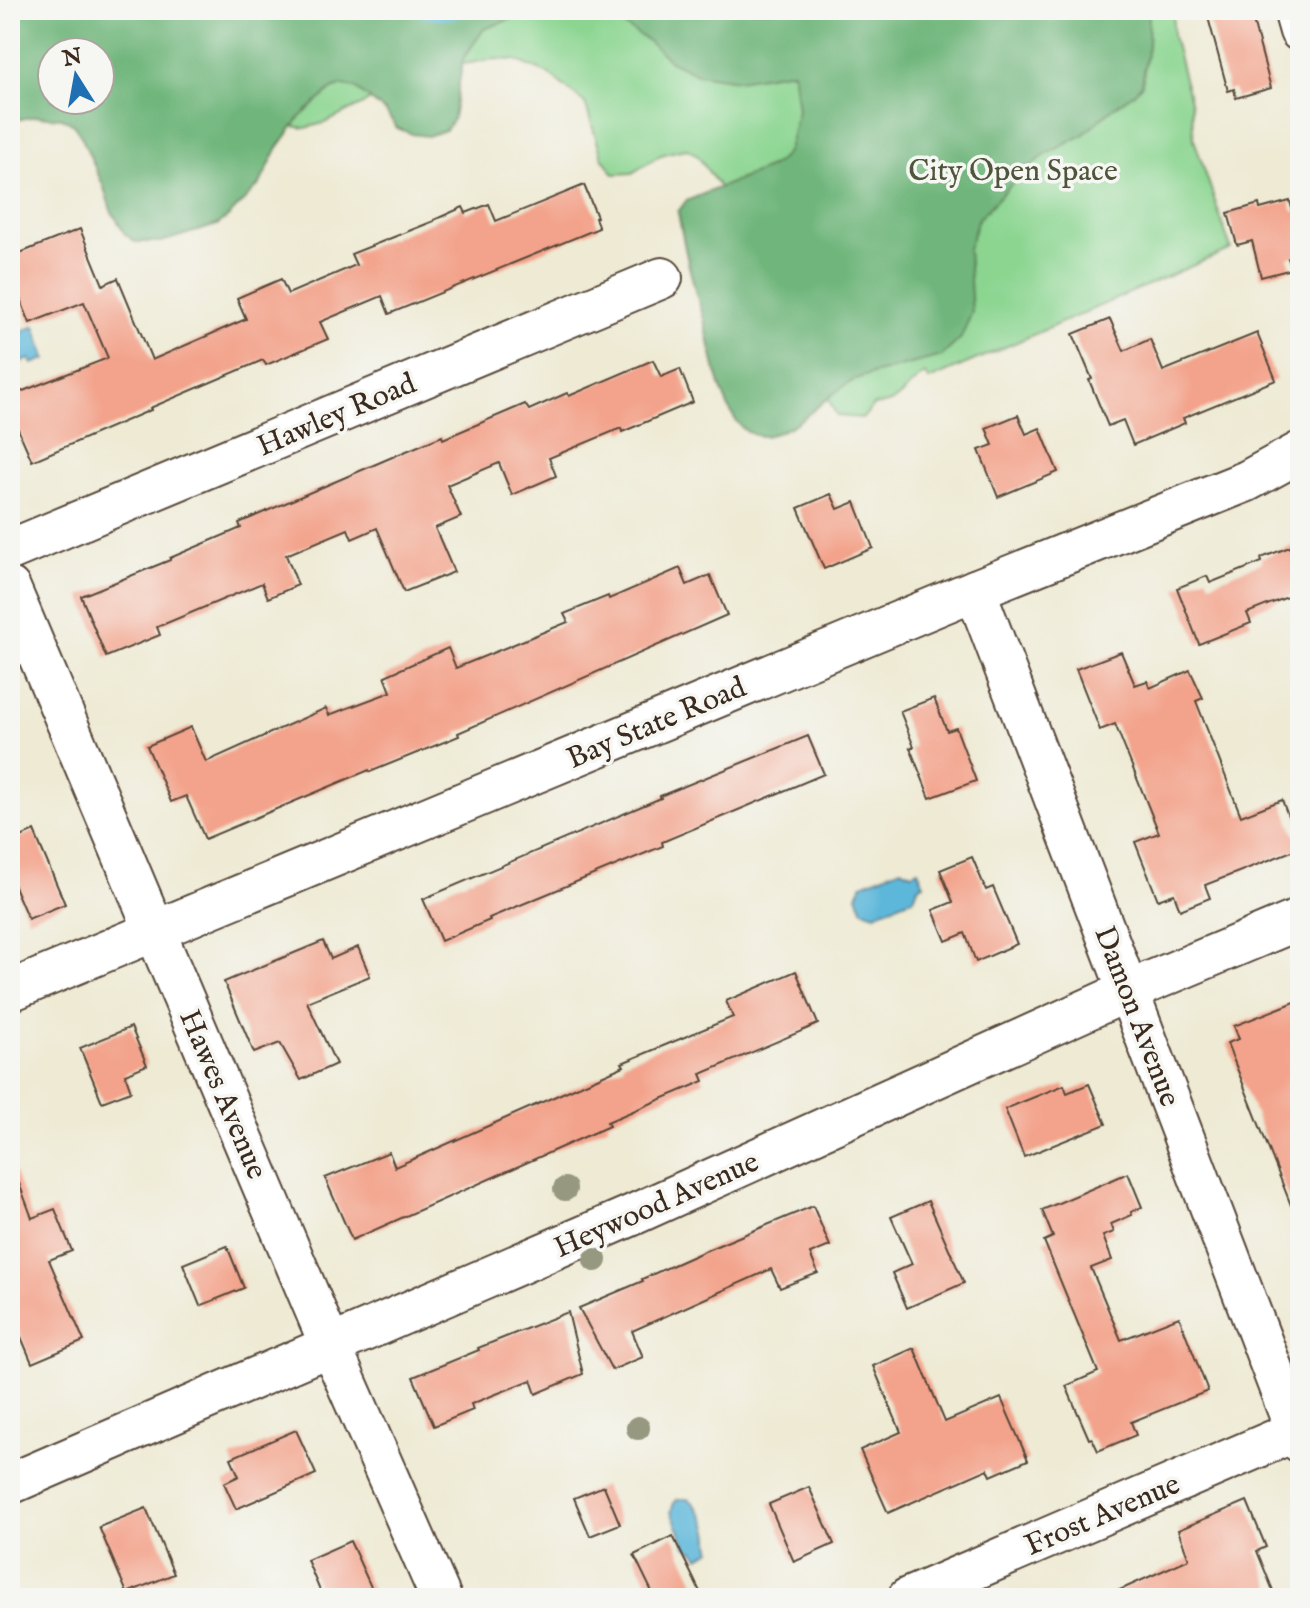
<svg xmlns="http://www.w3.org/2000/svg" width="1310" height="1608" viewBox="0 0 1310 1608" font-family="'IM FELL English',serif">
	<rect width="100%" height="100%" fill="#f6f6f2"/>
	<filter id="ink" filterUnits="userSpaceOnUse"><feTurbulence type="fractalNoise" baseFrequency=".0125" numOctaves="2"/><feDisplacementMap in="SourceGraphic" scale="16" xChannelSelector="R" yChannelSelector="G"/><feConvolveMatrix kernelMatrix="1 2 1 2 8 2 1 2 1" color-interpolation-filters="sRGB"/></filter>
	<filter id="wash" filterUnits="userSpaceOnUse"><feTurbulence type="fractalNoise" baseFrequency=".006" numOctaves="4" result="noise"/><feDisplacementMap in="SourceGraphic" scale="32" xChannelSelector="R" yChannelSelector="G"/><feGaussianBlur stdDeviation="1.8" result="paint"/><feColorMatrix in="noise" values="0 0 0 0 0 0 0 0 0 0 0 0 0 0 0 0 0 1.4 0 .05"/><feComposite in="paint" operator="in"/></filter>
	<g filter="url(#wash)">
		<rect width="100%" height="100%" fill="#eeead4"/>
		<!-- green -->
		<path fill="#8bd591" stroke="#638058" stroke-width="2" d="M10,10H1173V36L1191,105L1194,139L1231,249L929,380L925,374C904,386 902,405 874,405L863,418L837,416L722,191L697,155L687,149L676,151L661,155L632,173L614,174L602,157L585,103L549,74L515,60L494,59L458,65L381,95L327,122L306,128L100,100V52H52Z"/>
		<!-- forest -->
		<g fill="#70b67b" stroke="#56704c" stroke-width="2" fill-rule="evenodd">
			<path d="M10,10H539L527,13L484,29L463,59L453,119L446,130L428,136L412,134L397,128L385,111L355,88L343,85L332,89L300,117L277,149L260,184L229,216L217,225L161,242H135L125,234L111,210L103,185L81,136L74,125L62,118L36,116L10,121ZM52,52H100V100H52Z"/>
			<path d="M600,10H1149L1148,47L1142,84L1133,94L1112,109L1083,135L1047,154L1026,169L978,219L968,249L972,312L961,338L942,356L861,377C827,391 806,426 769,435C761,437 754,436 746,431C721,413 711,348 704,319C700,305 695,292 692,278C686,256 682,234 678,212L686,201L770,167L780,160L788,150L798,110L793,71L738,80L697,74L670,61L648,41Z"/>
		</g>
		<!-- water -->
		<g fill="#5db7da" stroke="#4c707c" stroke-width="2">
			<polygon points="35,326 46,359 32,364 30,359 10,367 10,336"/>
			<polygon points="901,868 912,873 918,870 924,884 918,887 914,898 875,914 863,910 857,895 862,884"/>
			<path d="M678,1499H689C698,1506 709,1524 710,1536C710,1541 710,1546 712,1550L699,1557L696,1552L686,1546L671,1512L674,1503Z"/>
		</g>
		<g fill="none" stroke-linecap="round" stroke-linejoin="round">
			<!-- stream -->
			<path stroke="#5db7da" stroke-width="11" d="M416,10C433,15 449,16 466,10"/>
		</g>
		<g id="blocks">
			<!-- building -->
			<g fill="#f3a38b">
				<polygon points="1206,10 1250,10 1271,88 1236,98 1234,89 1228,91"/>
				<polygon points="584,185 597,217 595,218 599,228 389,314 382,296 320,322 328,339 266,365 263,360 150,408 151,410 32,461 10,411 10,396 108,358 84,302 30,323 10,273 10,257 80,229 103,285 118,278 152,360 246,319 237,298 281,279 288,294 356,265 351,254 434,221 434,220 463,207 466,213 489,204 496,221"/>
				<polygon points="1290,201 1293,212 1300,210 1300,254 1288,258 1292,269 1261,277 1252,241 1237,245 1228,213 1259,204 1260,209"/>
				<polygon points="1110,319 1124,351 1150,339 1163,371 1257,333 1276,380 1183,418 1185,423 1133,445 1123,420 1108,426 1089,380 1092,379 1073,334"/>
				<polygon points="653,360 661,377 680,369 693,402 622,432 621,428 549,458 556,476 512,495 499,463 447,485 461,517 435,528 454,572 404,592 377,528 352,539 348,529 286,555 298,585 268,598 262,583 157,627 160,635 106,657 81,596 170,560 170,558 241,528 239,523 397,455 442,436 443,439 525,404 529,410 567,393 569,396"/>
				<polygon points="1018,415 1026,434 1040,428 1058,472 998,497 979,450 993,445 986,428"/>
				<polygon points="831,494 838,509 855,502 873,548 824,569 798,508"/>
				<polygon points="1300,543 1300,592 1247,613 1251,623 1199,644 1177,588 1207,576 1210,583 1262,562 1261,558"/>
				<polygon points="680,568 687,585 710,575 727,615 458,733 459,736 370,772 369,770 205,839 186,796 171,802 147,746 191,727 206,762 326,708 329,715 391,692 385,676 448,648 456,668 568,622 564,614 608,596 609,599"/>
				<polygon points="1121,652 1135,685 1147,681 1150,688 1190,670 1203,698 1196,701 1241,816 1282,800 1300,848 1205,885 1210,898 1180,910 1174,894 1158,900 1135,842 1159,833 1115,724 1100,730 1076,669"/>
				<polygon points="934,698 947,731 956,728 976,781 930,798 910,748 914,747 900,711"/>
				<polygon points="808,736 824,774 662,842 663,846 489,918 490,920 441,941 423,899 661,798 660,796"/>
				<polygon points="34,831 65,904 28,919 10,877 10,842"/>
				<polygon points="972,857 986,890 993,887 1017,944 976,962 965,933 946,941 933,910 953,902 940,870"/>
				<polygon points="323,941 331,959 358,947 370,976 307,1002 336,1064 301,1080 280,1043 254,1053 224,982"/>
				<polygon points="796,971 818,1024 701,1074 704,1081 607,1122 609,1126 352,1240 325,1178 389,1152 395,1167 624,1066 622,1063 733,1017 726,1001"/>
				<polygon points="1300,1000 1300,1223 1298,1223 1227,1043 1239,1039 1234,1026"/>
				<polygon points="131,1027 147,1065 125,1074 131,1091 102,1102 80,1048"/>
				<polygon points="1089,1084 1106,1124 1024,1157 1005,1109 1064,1085 1067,1093"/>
				<polygon points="13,1167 32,1218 55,1209 72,1251 49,1260 84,1341 32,1363 10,1311 10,1168"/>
				<polygon points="1128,1173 1142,1207 1131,1212 1132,1215 1111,1224 1114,1232 1103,1236 1112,1260 1091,1268 1121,1340 1179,1317 1208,1391 1131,1422 1136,1435 1098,1451 1092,1438 1089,1439 1066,1386 1098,1372 1044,1241 1053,1237 1042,1210"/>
				<polygon points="928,1201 964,1283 907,1308 892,1273 912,1264 891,1217"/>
				<polygon points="813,1206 830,1246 810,1254 818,1273 780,1288 771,1269 632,1331 643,1357 612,1370 579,1308 643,1281 642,1279 707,1250"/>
				<polygon points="227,1246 244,1288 200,1306 183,1264"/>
				<polygon points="568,1312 583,1374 536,1394 531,1380 471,1404 473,1410 434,1426 413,1377 479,1350 478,1348"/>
				<polygon points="914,1348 945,1422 1001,1398 1028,1460 991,1476 988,1469 888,1513 860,1450 901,1432 873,1366"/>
				<polygon points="296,1430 316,1474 236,1509 224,1483 239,1476 231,1458"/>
				<polygon points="604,1486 620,1524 590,1536 574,1498"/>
				<polygon points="809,1487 834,1544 794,1562 769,1504"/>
				<polygon points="1247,1501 1266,1547 1257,1551 1276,1598 1102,1598 1189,1559 1178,1530"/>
				<polygon points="146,1508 174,1574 127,1593 99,1527"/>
				<polygon points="673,1536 703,1598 655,1598 634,1555"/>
				<polygon points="350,1541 376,1598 323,1598 307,1560"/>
			</g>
		</g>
	</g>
	<g filter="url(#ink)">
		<use href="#blocks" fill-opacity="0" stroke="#564739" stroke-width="2"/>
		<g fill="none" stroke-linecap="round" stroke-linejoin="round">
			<!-- minor casing -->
			<g stroke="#564739" stroke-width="44">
				<g id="minor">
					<polyline points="1294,10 1300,31"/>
					<polyline points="10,550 662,278"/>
					<polyline points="10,588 330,1345 441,1598"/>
					<polyline points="975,590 1300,1442"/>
					<polyline points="10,991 975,590 1247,481 1300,452"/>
					<polyline points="10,1484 628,1217 1128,991 1300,919"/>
					<polyline points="908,1598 1296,1431"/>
				</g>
			</g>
			<!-- minor -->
			<use href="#minor" stroke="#fff" stroke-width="40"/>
		</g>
		<!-- trees -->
		<g fill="#979880">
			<circle cx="565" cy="1189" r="12"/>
			<circle cx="595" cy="1260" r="12"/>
			<circle cx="638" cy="1428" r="12"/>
		</g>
	</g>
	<g text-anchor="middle" stroke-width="7" stroke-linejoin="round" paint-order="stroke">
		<!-- park labels -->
		<g font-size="30" fill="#4f553b" stroke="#f6f6f2">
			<text x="1013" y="180">City Open Space</text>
		</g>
		<!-- street labels -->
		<g font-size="30" fill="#3b2a1e" stroke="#f6f6f2">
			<text transform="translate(336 414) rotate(-23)" y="10">Hawley Road</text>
			<text transform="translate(656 722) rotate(-23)" y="10">Bay State Road</text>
			<text transform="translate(1138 1016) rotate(69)" y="10">Damon Avenue</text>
			<text transform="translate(224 1094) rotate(67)" y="10">Hawes Avenue</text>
			<text transform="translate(656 1204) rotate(-24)" y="10">Heywood Avenue</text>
			<text transform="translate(1102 1514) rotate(-23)" y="10">Frost Avenue</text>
		</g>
	</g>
	<!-- margin -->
	<rect width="1310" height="1608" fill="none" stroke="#f6f6f2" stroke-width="40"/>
	<!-- north arrow -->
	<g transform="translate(76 76) rotate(349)"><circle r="38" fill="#f6f6f2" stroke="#aba49d" stroke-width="2"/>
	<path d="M0-6L14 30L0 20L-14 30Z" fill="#1f6fb2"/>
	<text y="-12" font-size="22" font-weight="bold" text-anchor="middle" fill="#3b2a1e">N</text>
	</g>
</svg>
